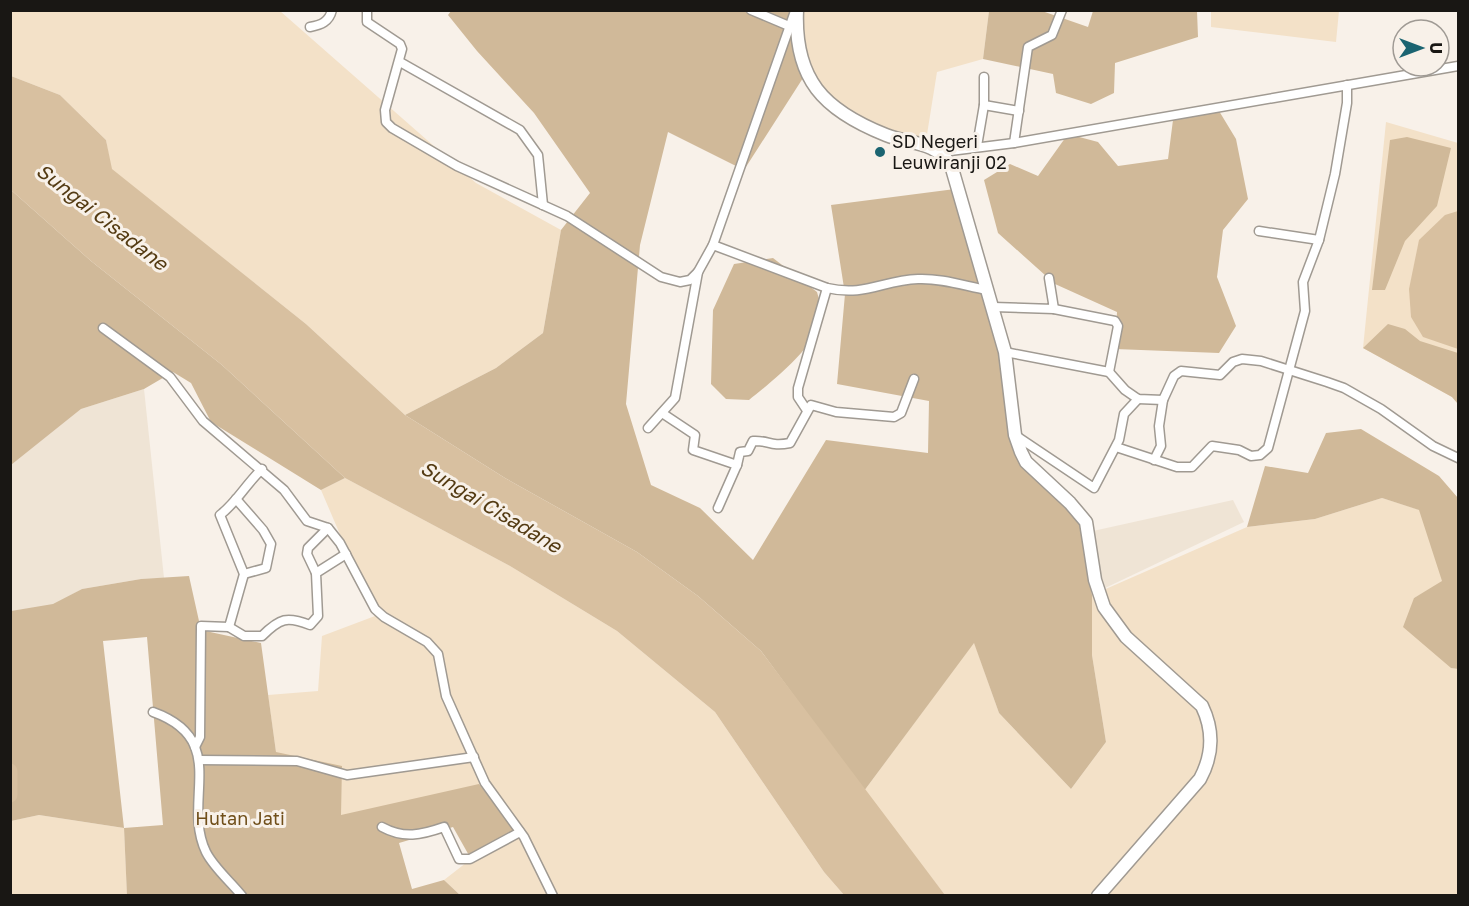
<svg xmlns="http://www.w3.org/2000/svg" width="1469" height="906" viewBox="0 0 1469 906" font-family="'Golos Text',sans-serif">
	<rect width="100%" height="100%" fill="#f8f1e9"/>
	<!-- built -->
	<g fill="#efe4d5">
		<polygon points="144,389 164,578 141,579 82,589 53,605 11,611 11,465 81,409"/>
		<polygon points="1233,500 1244,522 1103,589 1093,531"/>
	</g>
	<!-- green -->
	<g fill="#f3e1c8">
		<polygon points="10,11 280,11 476,183 561,230 543,333 496,368 405,415 306,324 111,169 106,140 60,95 11,76"/>
		<path d="M795,11H989L983,59L937,72L925,147C869,129 809,119 796,52C793,39 795,24 795,11Z"/>
		<polygon points="1211,11 1339,11 1336,42 1211,27"/>
		<polygon points="1386,122 1458,143 1458,404 1452,397 1363,348"/>
		<polygon points="345,478 510,566 617,631 715,712 824,872 844,895 460,895 444,880 471,859 480,785 341,816 276,752 268,695 318,691 322,636 375,616 321,490"/>
		<polygon points="1382,498 1420,510 1443,582 1414,598 1451,668 1458,669 1458,895 945,895 864,791 974,642 999,713 1071,789 1106,742 1092,655 1092,595 1247,527 1315,519"/>
		<polygon points="39,815 124,828 127,895 11,896 11,821"/>
	</g>
	<!-- forest -->
	<g fill="#d0b999" fill-rule="evenodd">
		<polygon points="451,11 795,11 795,50 803,78 744,170 668,132 640,245 626,404 651,485 700,508 753,560 826,440 928,453 929,401 837,384 845,294 831,205 955,189 999,338 1018,450 1069,497 1082,527 1092,595 1092,655 1106,742 1071,789 999,713 974,643 864,791 761,651 698,596 637,552 505,478 405,415 496,368 543,333 561,230 590,193 534,113 477,51 448,15"/>
		<polygon points="989,11 1042,11 1088,27 1093,11 1197,11 1198,37 1115,63 1114,93 1091,104 1056,93 1053,74 983,59"/>
		<polygon points="1216,106 1236,139 1248,199 1223,230 1217,277 1236,326 1219,353 1115,349 1117,312 1055,284 998,233 984,180 1010,164 1038,176 1068,134 1098,142 1118,166 1168,159 1173,120"/>
		<polygon points="1407,137 1451,148 1437,206 1405,241 1385,290 1372,290 1390,140"/>
		<polygon points="11,190 91,261 222,365 345,478 321,490 211,422 191,383 173,372 144,389 81,409 11,465"/>
		<path d="M773,258L817,292C819,299 822,308 822,315C822,342 769,384 749,400L726,399L711,384L713,310L734,264Z"/>
		<polygon points="1388,324 1405,329 1420,341 1458,353 1458,404 1452,397 1363,348"/>
		<polygon points="1361,429 1439,476 1458,498 1458,669 1451,668 1403,627 1414,598 1442,581 1419,510 1382,498 1315,519 1247,527 1265,466 1308,473 1326,433"/>
		<path d="M189,576L201,630L261,643L276,752L342,766L341,815L479,784L518,835L471,859L453,827L399,843L412,889L444,880L460,895L127,896L124,828L39,815L11,821V611L53,604L82,589L141,579ZM147,637L163,825L124,828L103,641Z"/>
	</g>
	<!-- water -->
	<g fill="#d8c0a0">
		<polygon points="11,76 60,95 106,140 112,169 306,324 405,415 505,478 637,552 698,596 761,651 945,895 844,895 824,872 715,712 617,631 510,566 345,478 222,365 91,261 11,190"/>
		<polygon points="1458,211 1458,349 1423,337 1411,317 1409,289 1419,240 1445,215"/>
	</g>
	<g fill="none" stroke-linecap="round" stroke-linejoin="round">
		<!-- river -->
		<polyline stroke="#d8c0a0" stroke-width="15" points="10,771 10,795"/>
		<!-- minor casing -->
		<g stroke="#a09a92" stroke-width="11">
			<g id="minor">
				<polyline points="367,10 367,22 400,44 402,49 385,110 386,122 392,128 457,166 567,216 661,277 680,282 690,280 698,272"/>
				<polyline points="751,10 789,26"/>
				<path d="M310,27C321,25 329,22 332,10"/>
				<polyline points="400,62 520,130 538,155 543,205"/>
				<polyline points="984,105 1019,111"/>
				<polyline points="1014,143 1028,47 1052,35 1062,10"/>
				<polyline points="977,146 984,105 984,77"/>
				<polyline points="942,152 1014,143 1458,66"/>
				<polyline points="1259,231 1319,240"/>
				<path d="M713,245L827,288C865,297 883,280 918,279C941,278 965,286 987,290"/>
				<polyline points="993,307 1054,309 1049,278"/>
				<polyline points="1054,309 1115,321 1118,326 1109,372"/>
				<polyline points="103,328 170,377 203,421 284,490 307,521 328,528 340,543 375,609 384,617 427,642 438,654 446,696 485,783 524,837 553,896"/>
				<polyline points="1005,352 1109,372 1125,390 1138,399 1163,400 1174,376 1181,371 1220,375 1233,362 1242,359 1261,361 1327,382 1344,388 1381,409 1433,446 1458,458"/>
				<polyline points="806,409 798,397 798,388 827,288"/>
				<polyline points="662,413 695,435 693,450 737,465 718,508"/>
				<polyline points="648,428 675,398 698,272 713,245 795,11"/>
				<polyline points="1015,435 1094,488 1119,440 1124,414 1138,399"/>
				<polyline points="1116,447 1177,467 1192,467 1212,446 1239,450 1251,456 1260,455 1268,448 1305,311 1303,282 1319,240 1335,174 1347,103 1347,85"/>
				<polyline points="1154,460 1161,446 1159,426 1163,400"/>
				<path d="M737,465L740,452L748,451L753,441C769,440 770,447 790,443L811,405L836,412L894,417L901,413L914,379"/>
				<polyline points="236,499 263,530 271,544 266,568 244,574"/>
				<polyline points="316,573 307,554 308,548 328,528"/>
				<path d="M229,627L244,636H262C280,618 287,616 310,625L318,616L316,573L346,554"/>
				<path d="M153,712C231,740 181,800 206,852C214,868 231,882 242,896"/>
				<path d="M195,747L200,737L201,626L229,627L244,574L220,515C237,502 246,484 262,469"/>
				<polyline points="199,760 297,761 347,775 474,757"/>
				<path d="M382,827C404,839 421,835 444,827L459,859H470L520,832"/>
			</g>
		</g>
		<!-- secondary casing -->
		<g stroke="#a09a92" stroke-width="15">
			<path id="secondary" d="M797,10C794,79 823,110 886,135C912,145 933,140 951,165L1005,352L1015,435L1021,452L1026,462L1070,503L1086,522L1095,580L1104,607L1126,637L1202,706C1214,731 1213,755 1200,779L1098,896"/>
		</g>
		<!-- minor -->
		<use href="#minor" stroke="#fff" stroke-width="8"/>
		<!-- secondary -->
		<use href="#secondary" stroke="#fff" stroke-width="12"/>
	</g>
	<!-- markers -->
	<circle fill="#1b6471" stroke="#f8f1e9" stroke-width="2" cx="880" cy="152" r="6"/>
	<g text-anchor="middle" stroke-width="6" stroke-linejoin="round" paint-order="stroke">
		<!-- poi labels -->
		<g font-size="18" fill="#191714" stroke="#f8f1e9" text-anchor="start">
			<text x="892" y="148">SD Negeri<tspan x="892" dy="21">Leuwiranji 02</tspan></text>
		</g>
		<!-- park labels -->
		<g font-size="18" fill="#704f1a" stroke="#f8f1e9">
			<text x="240" y="825">Hutan Jati</text>
		</g>
		<!-- water labels -->
		<g font-size="20" font-style="italic" fill="#543b13" stroke="#f8f1e9">
			<text transform="translate(102 217) rotate(38)" y="7">Sungai Cisadane</text>
			<text transform="translate(491 507) rotate(31)" y="7">Sungai Cisadane</text>
		</g>
	</g>
	<!-- border -->
	<rect width="1469" height="906" fill="none" stroke="#191714" stroke-width="24"/>
	<!-- north arrow -->
	<g transform="translate(1421 48) rotate(90)"><circle r="28" fill="#f8f1e9" stroke="#9f9a94" stroke-width="1.5"/>
	<path d="M0-4.5L10 22L0 15L-10 22Z" fill="#1b6471"/>
	<text y="-9" font-size="16" font-weight="bold" text-anchor="middle" fill="#191714">U</text>
	</g>
</svg>
